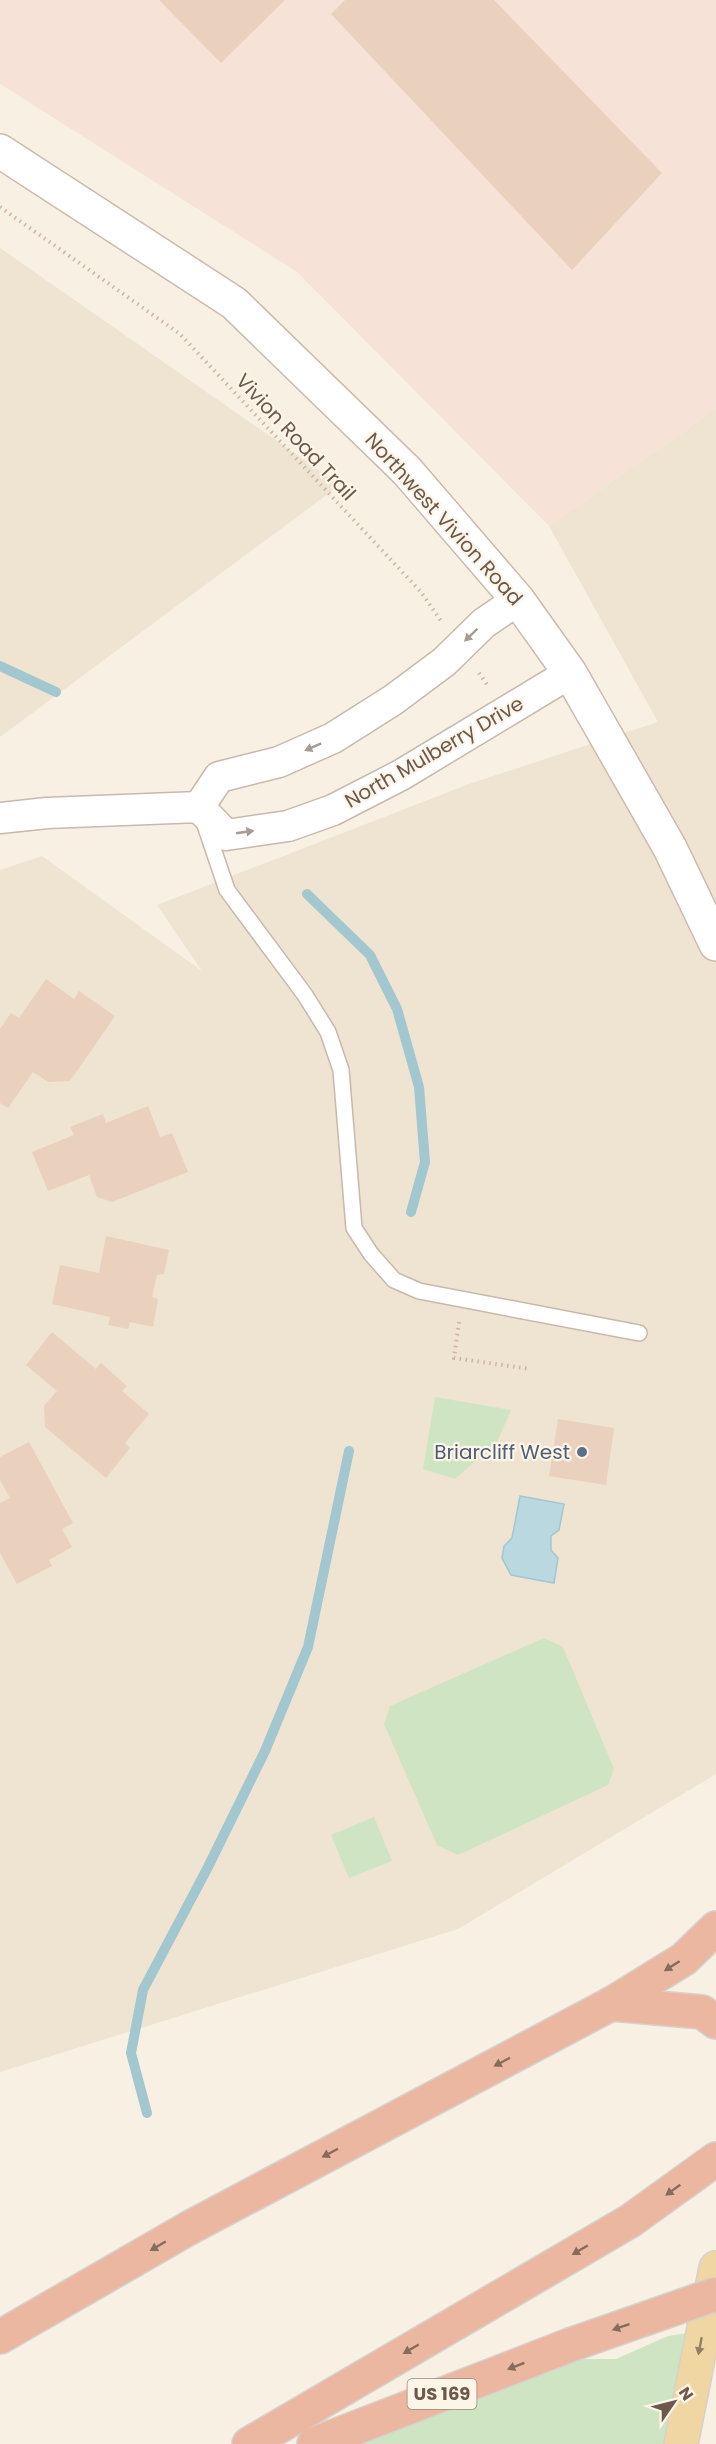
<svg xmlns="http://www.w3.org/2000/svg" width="716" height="2444" viewBox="0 0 716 2444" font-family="Poppins,sans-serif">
	<rect width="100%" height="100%" fill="#f8f1e3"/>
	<!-- residential -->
	<g fill="#efe3d2">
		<polygon points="0,248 340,485 0,737"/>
		<polygon points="716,409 716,1774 458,1929 0,2072 0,870 42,856 202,971 157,905 469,784 658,722 549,526"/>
	</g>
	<!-- commercial -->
	<polygon fill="#f7e2d8" points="0,0 716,0 716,409 549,526 297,272 0,84"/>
	<!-- green -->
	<g fill="#cfe4c3">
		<polygon points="435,1397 511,1410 497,1442 455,1479 423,1469"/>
		<polygon points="544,1638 563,1647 614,1769 608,1785 458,1855 437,1845 384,1724 390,1706"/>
		<polygon points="374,1817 392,1861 349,1878 331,1835"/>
		<polygon points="694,2332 669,2444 354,2444 571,2359 616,2359 668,2336"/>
	</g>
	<!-- water -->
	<polygon fill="#bad8df" stroke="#a2c7cf" stroke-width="1.5" points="520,1496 564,1504 559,1530 551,1536 551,1550 558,1558 554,1583 511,1575 502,1558 504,1546 512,1538"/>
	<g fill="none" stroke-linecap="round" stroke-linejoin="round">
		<!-- stream -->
		<g stroke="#a2c7cf" stroke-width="10">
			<polyline points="0,666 56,692"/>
			<polyline points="307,894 370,955 397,1009 419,1087 425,1162 411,1212"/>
			<polyline points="147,2113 131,2053 143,1990 208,1867 265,1751 308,1647 349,1451"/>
		</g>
	</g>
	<!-- building -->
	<g fill="#ead1be">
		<polygon points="159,0 285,0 221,63"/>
		<polygon points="345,0 494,0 662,173 572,270 331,14"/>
		<polygon points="46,979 74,999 79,991 115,1016 70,1081 48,1082 33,1072 8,1108 0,1103 0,1029 11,1013 19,1018"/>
		<polygon points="148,1106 160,1137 172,1133 188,1172 112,1202 97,1197 89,1175 48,1191 32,1152 74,1135 70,1127 103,1114 106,1123"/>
		<polygon points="106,1236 169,1250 164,1274 157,1275 152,1297 158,1299 153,1327 130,1322 128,1329 108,1325 110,1317 52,1304 60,1265 99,1273"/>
		<polygon points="52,1332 96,1369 101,1363 127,1386 122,1391 149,1414 125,1443 130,1448 106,1478 45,1427 44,1406 57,1391 26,1365"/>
		<polygon points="558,1419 614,1428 606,1485 549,1476"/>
		<polygon points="29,1442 73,1523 62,1529 72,1547 49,1560 52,1566 17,1584 0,1553 0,1503 10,1498 0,1480 0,1457"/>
	</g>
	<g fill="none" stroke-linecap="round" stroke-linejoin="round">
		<!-- service casing -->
		<g stroke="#c7b9ab" stroke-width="18">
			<polyline id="service" points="204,822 227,890 305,995 328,1032 341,1070 354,1228 371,1254 394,1280 419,1291 639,1333"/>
		</g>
		<!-- minor casing -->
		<g stroke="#c7b9ab" stroke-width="33">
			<g id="minor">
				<polyline points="199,807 219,777 279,762 333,738 393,700 444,662 484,623 518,600"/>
				<polyline points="0,818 47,813 199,807 226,835 288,826 333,810 401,775 570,673"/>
			</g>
		</g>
		<!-- secondary casing -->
		<g stroke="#ccbbac" stroke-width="36">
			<polyline id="secondary" points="0,151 234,303 407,471 518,600 570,673 670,848 716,944"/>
		</g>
		<!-- primary casing -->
		<g stroke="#d6d1cd" stroke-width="36">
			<polyline id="primary" points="681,2444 716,2268"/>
		</g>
		<!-- motorway casing -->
		<g stroke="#d6d1cd" stroke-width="36">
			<g id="motorway">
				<polyline points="611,2004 702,2012 716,2022"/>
				<polyline points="0,2337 189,2228 611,2004 684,1959 716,1928"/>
				<polyline points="249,2444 630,2221 716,2159"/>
				<polyline points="314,2444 570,2345"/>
			</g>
		</g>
		<!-- path -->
		<g stroke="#ceb5a2" stroke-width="4" stroke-dasharray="1.5 4.5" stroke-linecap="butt">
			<polyline points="0,207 180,334 421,592 441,621"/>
			<polyline points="479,673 488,686"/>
			<polyline points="459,1322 454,1358 530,1369"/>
		</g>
		<!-- service -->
		<use href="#service" stroke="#fff" stroke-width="15"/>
		<!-- minor -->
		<use href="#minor" stroke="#fff" stroke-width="30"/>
		<!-- secondary -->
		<use href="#secondary" stroke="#fff" stroke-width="33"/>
		<!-- primary -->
		<use href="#primary" stroke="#efd6a3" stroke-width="33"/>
		<!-- motorway -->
		<use href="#motorway" stroke="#ebb7a1" stroke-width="33"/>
		<!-- motorway-bridge casing -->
		<g stroke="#d6d1cd" stroke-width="36" stroke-linecap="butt">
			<polyline id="motorway-bridge" points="570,2345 716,2294"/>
		</g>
		<!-- motorway-bridge -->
		<use href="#motorway-bridge" stroke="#ebb7a1" stroke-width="33"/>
	</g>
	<!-- one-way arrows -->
	<defs><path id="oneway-solid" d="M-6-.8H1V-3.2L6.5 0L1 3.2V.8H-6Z" transform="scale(1.5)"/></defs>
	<g fill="#a79b94">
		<use href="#oneway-solid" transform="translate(471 635) rotate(136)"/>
		<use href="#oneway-solid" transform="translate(313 747) rotate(156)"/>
		<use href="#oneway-solid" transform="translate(245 832) rotate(-8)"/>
	</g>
	<g fill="#866c5d">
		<use href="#oneway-solid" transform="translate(672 1966) rotate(148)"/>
		<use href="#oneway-solid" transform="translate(502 2062) rotate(152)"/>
		<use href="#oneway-solid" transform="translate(330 2153) rotate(152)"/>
		<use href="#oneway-solid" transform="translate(673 2190) rotate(144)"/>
		<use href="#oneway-solid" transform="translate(158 2246) rotate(150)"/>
		<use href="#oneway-solid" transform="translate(580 2250) rotate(150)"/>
		<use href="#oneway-solid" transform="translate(621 2327) rotate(161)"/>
		<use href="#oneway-solid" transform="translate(411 2349) rotate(150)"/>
		<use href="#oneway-solid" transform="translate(516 2366) rotate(159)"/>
	</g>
	<use fill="#947e66" href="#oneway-solid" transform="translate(700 2346) rotate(101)"/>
	<!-- markers -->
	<circle fill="#5c6f8a" stroke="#fcf5e8" stroke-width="2" cx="582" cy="1452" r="6"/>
	<g text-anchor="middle" stroke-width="4.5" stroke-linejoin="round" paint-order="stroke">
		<!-- shield labels -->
		<rect fill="#fcf5e8" stroke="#98887b" stroke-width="1.5" x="407.5" y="2379" width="69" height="30" rx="4.5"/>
		<g font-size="18" font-weight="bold" fill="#6d594c">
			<text x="442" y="2400">US 169</text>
		</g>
		<!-- street labels -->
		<g font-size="20" fill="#6d594c" stroke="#fcf5e8">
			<text transform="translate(296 437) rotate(47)" y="7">Vivion Road Trail</text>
			<text transform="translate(444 519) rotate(48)" y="7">Northwest Vivion Road</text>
			<text transform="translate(434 752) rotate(-30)" y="7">North Mulberry Drive</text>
		</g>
		<!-- service labels -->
		<g font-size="20" fill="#4e5e75" stroke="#fcf5e8" text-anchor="end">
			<text x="570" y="1459">Briarcliff West</text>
		</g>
	</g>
	<!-- north arrow -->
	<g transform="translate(674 2402) rotate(55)" stroke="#fcf5e8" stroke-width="4.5" paint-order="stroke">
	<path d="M0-4.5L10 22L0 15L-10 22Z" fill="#6d594c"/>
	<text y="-9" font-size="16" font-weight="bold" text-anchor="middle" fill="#6d594c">N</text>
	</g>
</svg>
